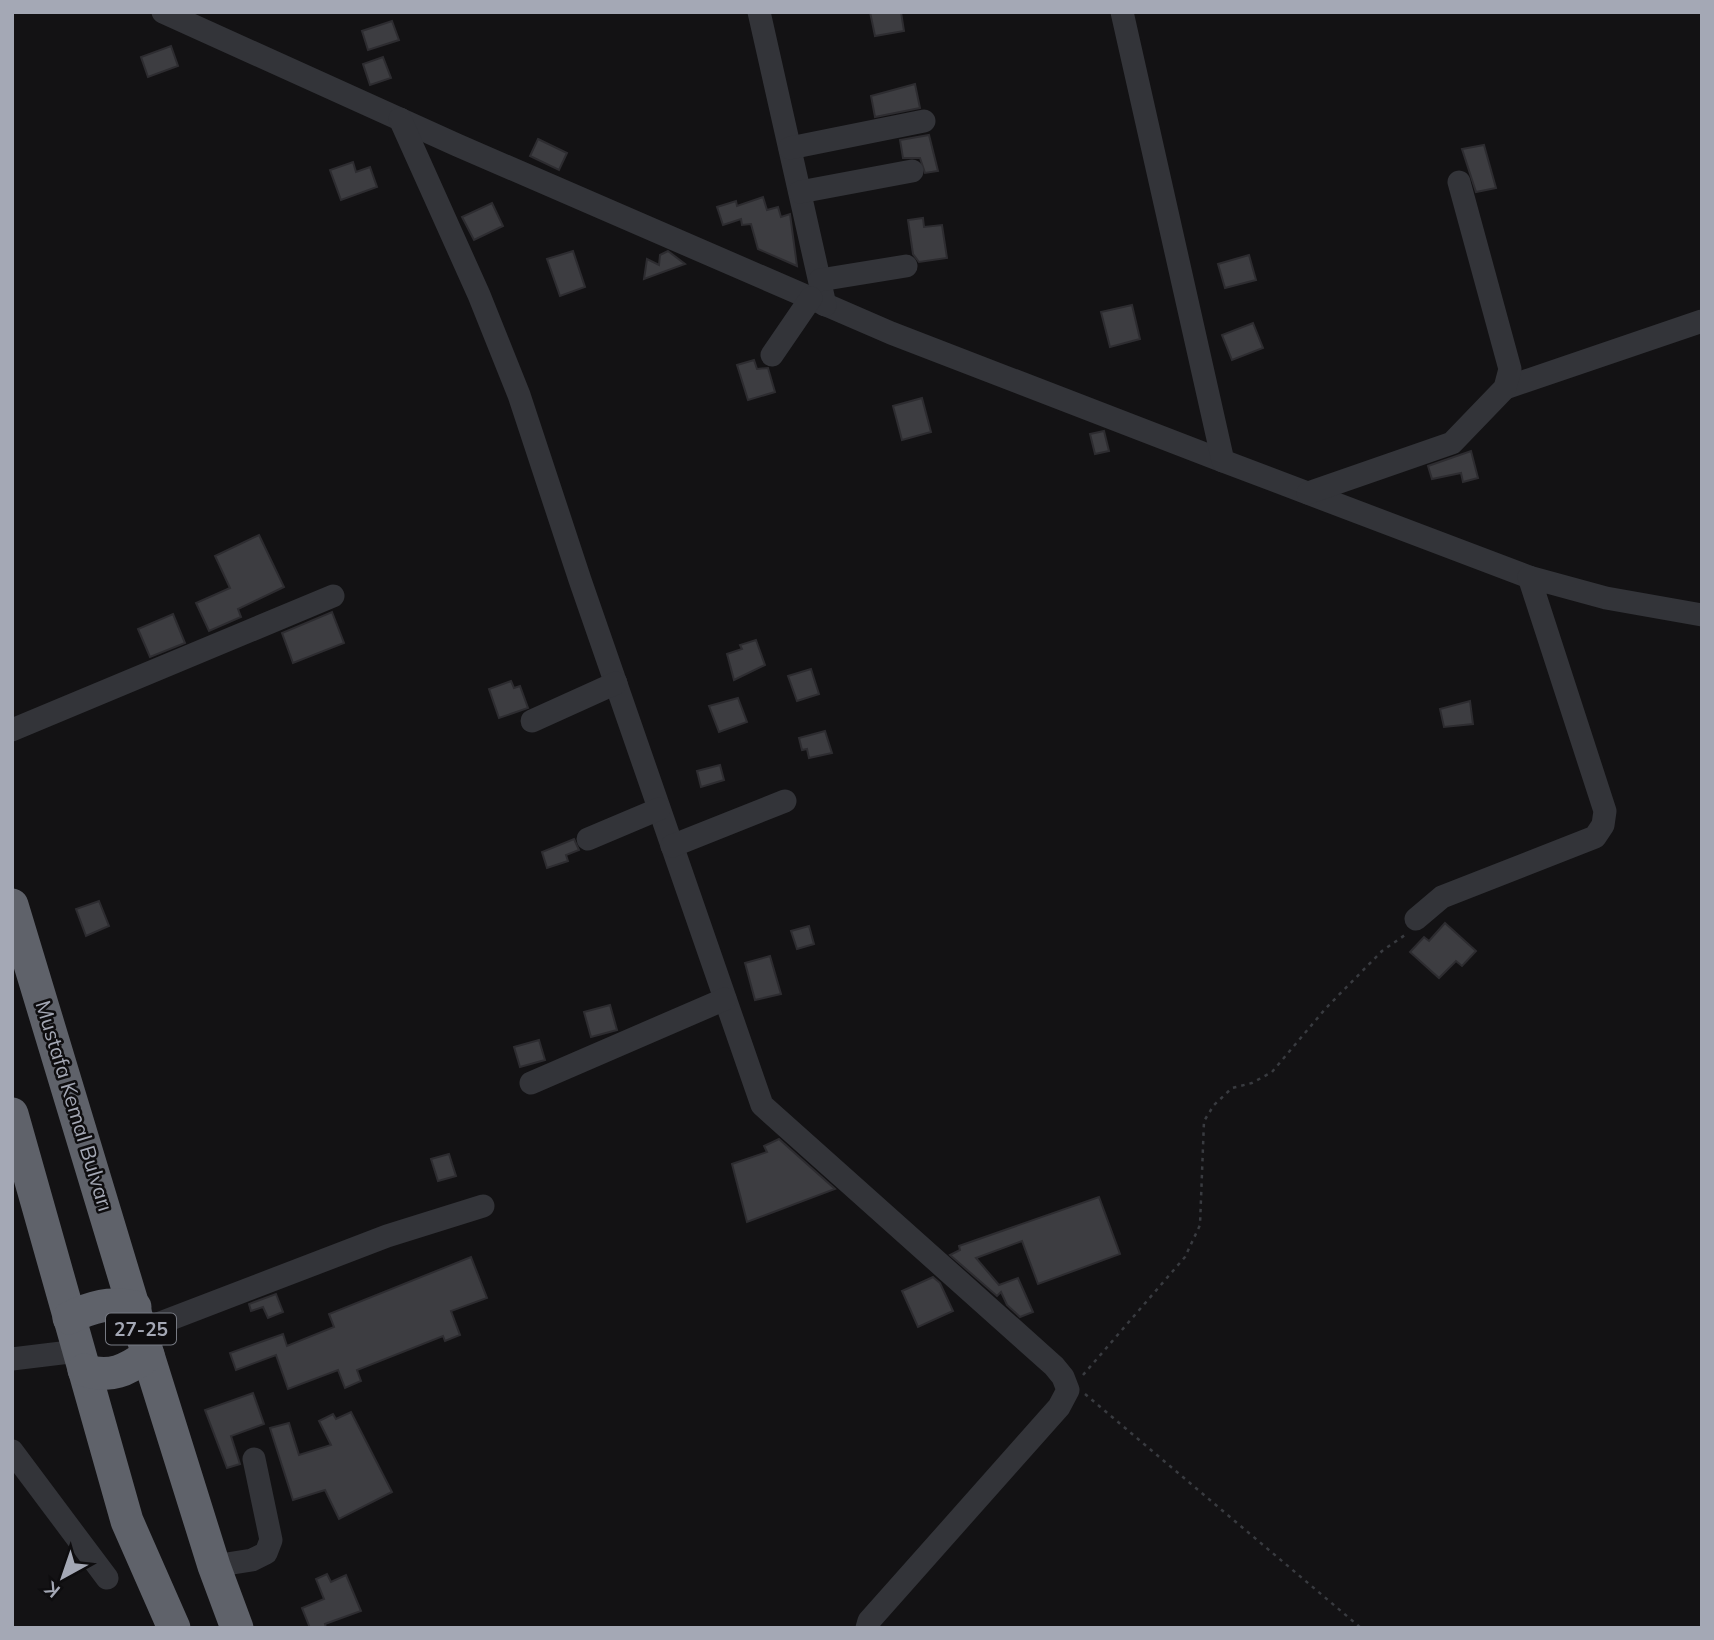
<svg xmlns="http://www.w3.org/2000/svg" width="1714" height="1640" viewBox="0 0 1714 1640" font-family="Mulish,sans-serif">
	<rect width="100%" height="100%" fill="#131214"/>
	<!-- building -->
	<g fill="#3d3d41" stroke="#2d2c30" stroke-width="2">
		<polygon points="870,12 901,12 904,31 875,36"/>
		<polygon points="392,21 399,40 368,50 362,31"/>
		<polygon points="171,46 178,66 148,77 141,57"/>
		<polygon points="383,57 391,78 370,85 363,64"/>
		<polygon points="915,84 920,108 875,117 871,96"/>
		<polygon points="929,135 938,171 925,173 920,158 903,158 900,140"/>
		<polygon points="538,139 567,153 559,170 530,156"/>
		<polygon points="1484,145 1496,188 1476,192 1462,149"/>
		<polygon points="353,162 356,172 370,167 377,187 341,200 330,170"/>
		<polygon points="763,197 767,210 778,207 781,217 790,214 797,266 758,249 751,224 742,225 741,219 723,225 717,207 736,201 737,206"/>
		<polygon points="492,203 503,226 474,240 462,217"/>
		<polygon points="923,218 924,227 942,225 947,258 919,262 913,254 908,220"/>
		<polygon points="573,251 585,287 560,296 547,259"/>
		<polygon points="668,251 685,264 644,279 647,259 659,265 660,255"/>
		<polygon points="1249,255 1256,280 1225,288 1218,264"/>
		<polygon points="1132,305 1140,339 1110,347 1101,312"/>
		<polygon points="1253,323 1263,348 1232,360 1222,335"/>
		<polygon points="754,360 757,369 768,368 775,392 748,400 737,365"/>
		<polygon points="922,398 931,432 902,440 893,406"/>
		<polygon points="1104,431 1109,451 1095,454 1090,434"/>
		<polygon points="1471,451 1478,478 1463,482 1461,473 1432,479 1428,466"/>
		<polygon points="259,535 284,587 238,609 241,617 209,631 196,603 230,588 215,556"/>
		<polygon points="332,612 344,643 293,663 282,633"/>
		<polygon points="173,614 185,643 150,657 138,629"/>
		<polygon points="756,640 765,665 734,680 727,654 742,649 740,645"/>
		<polygon points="811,669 819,694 797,701 788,676"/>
		<polygon points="511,681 514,688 520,686 528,708 499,718 489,689"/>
		<polygon points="738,698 747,722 719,732 709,706"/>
		<polygon points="1470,701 1473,724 1444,727 1440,709"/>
		<polygon points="825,731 832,753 809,758 807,749 802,750 799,738"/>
		<polygon points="720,765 724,780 701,787 697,771"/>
		<polygon points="574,839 579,850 566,855 568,861 547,868 542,852"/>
		<polygon points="99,901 109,926 86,936 76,909"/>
		<polygon points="1445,923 1476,951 1462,966 1456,961 1439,978 1410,952 1424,937 1429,941"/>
		<polygon points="809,926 814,944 797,949 791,931"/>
		<polygon points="770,956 781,994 755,1000 745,963"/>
		<polygon points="610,1005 617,1030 591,1037 584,1012"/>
		<polygon points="539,1040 545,1060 520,1067 514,1047"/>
		<polygon points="779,1139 835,1189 747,1222 732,1164 767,1152 764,1146"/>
		<polygon points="449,1154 456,1176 438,1181 431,1159"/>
		<polygon points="1099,1197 1120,1254 1038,1284 1022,1241 976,1258 999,1285 1018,1278 1033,1312 1020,1317 1007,1305 1001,1292 997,1296 950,1255 960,1250 959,1246"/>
		<polygon points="471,1257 487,1298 451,1311 460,1335 445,1341 443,1336 357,1370 361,1381 345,1388 338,1370 288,1389 276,1355 236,1370 230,1353 283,1334 287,1346 334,1327 329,1314"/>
		<polygon points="933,1277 940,1283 953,1311 918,1327 902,1291"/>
		<polygon points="276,1294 283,1312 268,1318 263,1307 251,1311 249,1304"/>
		<polygon points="253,1393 264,1424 231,1436 240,1464 227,1468 205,1410"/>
		<polygon points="351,1412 392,1492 339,1519 325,1490 293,1500 270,1428 289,1423 299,1455 331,1445 319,1421 333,1414 336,1419"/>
		<polygon points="327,1574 331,1582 346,1575 361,1611 325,1624 326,1628 310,1628 302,1608 324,1599 316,1579"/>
	</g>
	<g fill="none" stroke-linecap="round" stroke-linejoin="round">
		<!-- path -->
		<g stroke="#393b40" stroke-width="2.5" stroke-dasharray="3.5 5" stroke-linecap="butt">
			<polyline points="1083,1375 1185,1257 1200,1225 1204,1121 1214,1105 1232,1088 1252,1083 1272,1072 1326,1008 1382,951 1405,935"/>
			<polyline points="1085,1394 1361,1628"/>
		</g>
		<!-- minor -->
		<g stroke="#333439" stroke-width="23">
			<polyline points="163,12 457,145 891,333 1223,461"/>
			<polyline points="759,12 825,305"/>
			<polyline points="1122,12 1223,461 1529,577"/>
			<polyline points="400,119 479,295 519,395 580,580 762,1105 1054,1366 1063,1377 1068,1390 1059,1407 869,1621 867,1628"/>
			<polyline points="790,148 924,121"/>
			<polyline points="800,192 912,171"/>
			<polyline points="820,280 906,266"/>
			<polyline points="772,355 811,298"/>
			<polyline points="1505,388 1702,321"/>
			<polyline points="1308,493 1452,443 1505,388 1510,369 1459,182"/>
			<polyline points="532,721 616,683"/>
			<polyline points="12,730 333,596"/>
			<polyline points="588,839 659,809"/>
			<polyline points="672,846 785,801"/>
			<polyline points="1416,919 1442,897 1595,837 1603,825 1605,811 1529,577 1606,598 1702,615"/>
			<polyline points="531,1083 725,999"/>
			<polyline points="142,1330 387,1236 483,1206"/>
			<polyline points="12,1359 78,1351"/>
			<polyline points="12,1451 107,1578"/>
			<polyline points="214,1566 252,1560 266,1553 271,1540 254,1459"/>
		</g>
		<!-- highway -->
		<g stroke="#5f626a" stroke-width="33">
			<polyline points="12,905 148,1355 214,1566 237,1628"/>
			<polyline points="12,1114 127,1521 174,1628"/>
			<path d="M69,1318C93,1306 109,1302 135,1307"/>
			<path d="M84,1370C110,1379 127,1370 148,1355"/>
		</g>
	</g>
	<g text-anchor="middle" stroke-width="5" stroke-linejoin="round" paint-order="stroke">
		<!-- shield labels -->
		<rect fill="#0e0d0f" stroke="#777a83" stroke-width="2" x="106" y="1313.5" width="70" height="31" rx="5"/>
		<g font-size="19" font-weight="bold" fill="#a4a8b5">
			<text x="141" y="1336">27-25</text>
		</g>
		<!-- street labels -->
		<g font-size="21" fill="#a4a8b5" stroke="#0e0d0f">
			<text transform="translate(74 1106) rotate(73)" y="7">Mustafa Kemal Bulvarı</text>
		</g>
	</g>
	<!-- border -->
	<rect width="1714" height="1640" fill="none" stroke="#a4a8b5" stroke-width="28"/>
	<!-- north arrow -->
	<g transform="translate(63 1577) rotate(220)" stroke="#0e0d0f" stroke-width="5" paint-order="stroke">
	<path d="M0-5L12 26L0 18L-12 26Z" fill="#a4a8b5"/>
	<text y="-10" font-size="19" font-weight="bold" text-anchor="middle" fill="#a4a8b5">K</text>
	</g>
</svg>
